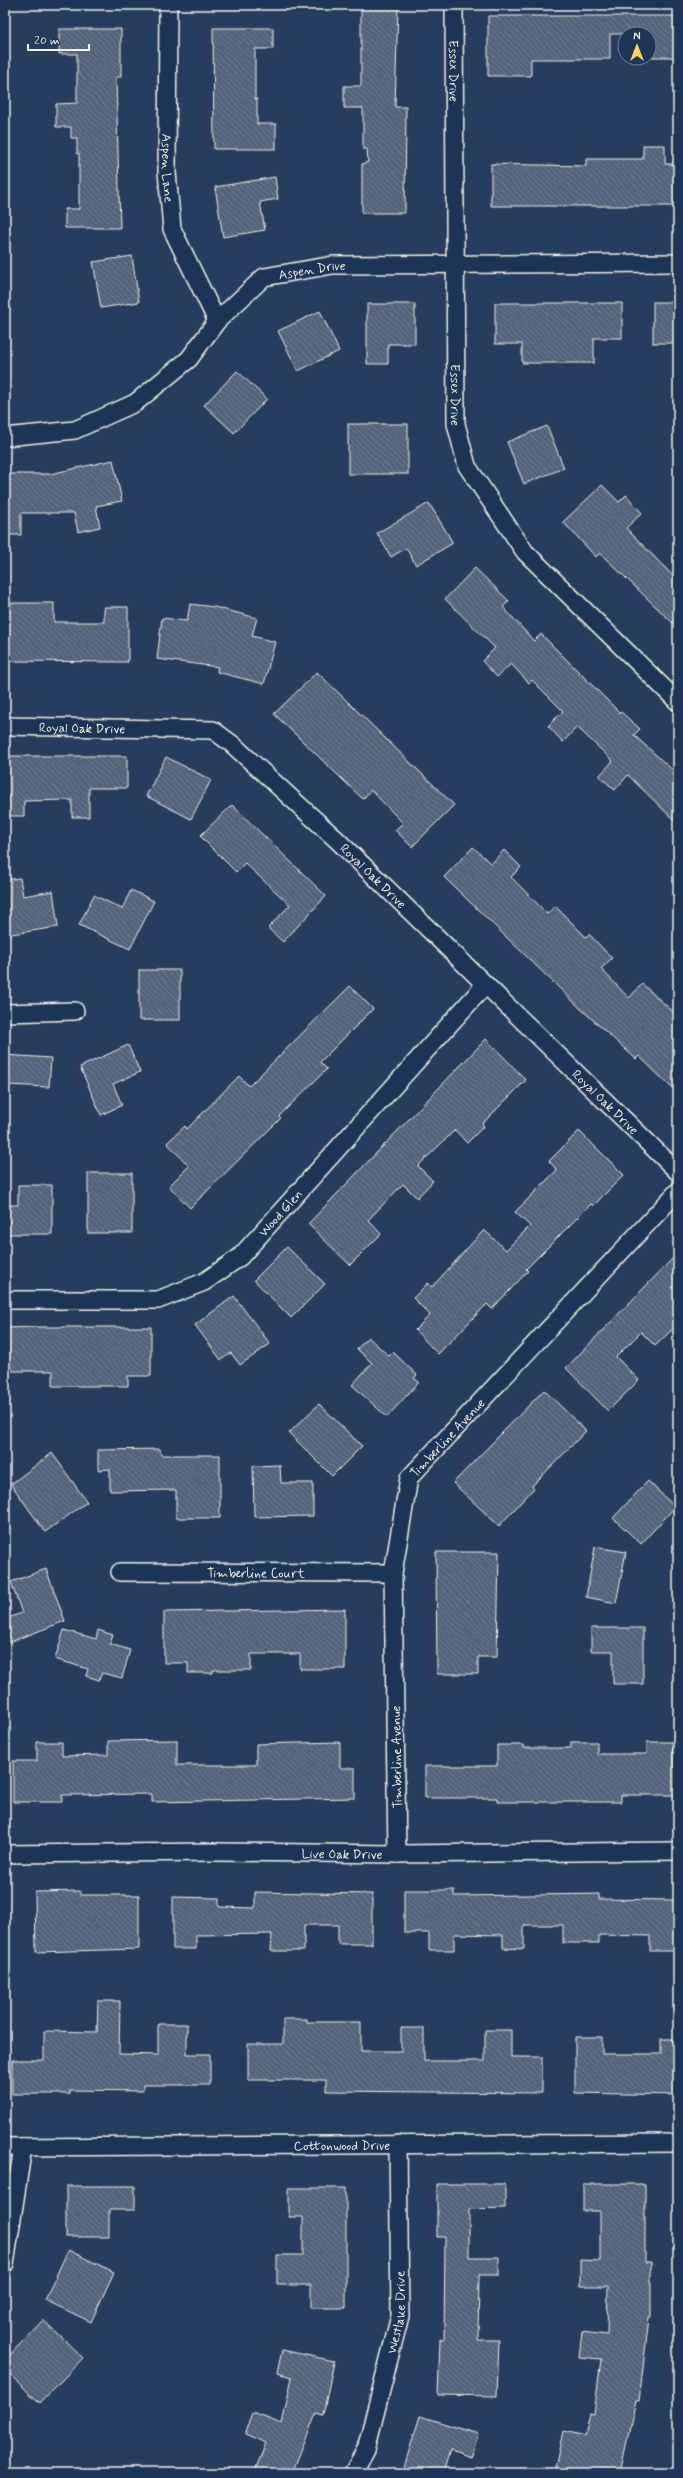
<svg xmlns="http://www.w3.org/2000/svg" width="683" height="2478" viewBox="0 0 683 2478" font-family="Mynerve,sans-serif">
	<defs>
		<pattern id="building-back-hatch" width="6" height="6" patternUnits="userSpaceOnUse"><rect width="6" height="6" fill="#52647b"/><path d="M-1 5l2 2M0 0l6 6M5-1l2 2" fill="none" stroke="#6c7b8e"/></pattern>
	</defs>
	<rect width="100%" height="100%" fill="#263d5d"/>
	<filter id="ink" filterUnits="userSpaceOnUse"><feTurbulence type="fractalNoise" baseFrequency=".025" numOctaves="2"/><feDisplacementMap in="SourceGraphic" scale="8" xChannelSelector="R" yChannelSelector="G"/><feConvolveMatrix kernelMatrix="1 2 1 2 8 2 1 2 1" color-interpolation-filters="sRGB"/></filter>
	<g filter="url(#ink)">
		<!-- building -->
		<g fill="url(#building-back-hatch)" stroke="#f4f1e8">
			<polygon points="361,6 398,6 395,107 406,107 405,213 362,213 362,164 368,162 367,149 363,149 363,108 344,108 344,86 361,86"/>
			<polygon points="488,16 678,16 678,57 649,57 649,34 610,34 610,59 531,59 531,76 488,76"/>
			<polygon points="213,28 273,28 273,49 255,49 255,99 257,99 257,124 276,124 276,149 214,149"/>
			<polygon points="59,29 121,29 121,77 116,77 120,228 65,228 65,209 79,209 79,153 77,154 77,138 71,138 71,127 56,127 56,104 77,103 77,54 59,54"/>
			<polygon points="643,145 665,145 665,164 678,164 678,206 491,206 491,164 586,166 586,159 643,159"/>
			<polygon points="275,177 278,199 260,202 265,230 223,237 215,187"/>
			<polygon points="132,256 139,302 101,308 93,262"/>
			<rect x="653" y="302" width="25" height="41"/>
			<polygon points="495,303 622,303 622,338 594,338 594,363 522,363 522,344 495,344"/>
			<polygon points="367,304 415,304 415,344 388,344 388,364 367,364"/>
			<polygon points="320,311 339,351 298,371 278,331"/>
			<polygon points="237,371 267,399 234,433 204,405"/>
			<rect x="348" y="424" width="60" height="50"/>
			<polygon points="547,426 564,468 524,484 507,442"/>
			<polygon points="113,460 122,501 96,506 100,527 78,532 74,513 21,513 21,535 5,535 5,474 50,474"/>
			<polygon points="602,485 619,502 626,495 642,513 626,528 678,581 678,628 600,553 596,557 563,522"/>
			<polygon points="429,503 453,543 416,565 406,548 391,557 377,533"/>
			<polygon points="475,568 509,601 503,607 534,641 541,634 620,713 621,712 640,729 634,735 678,775 678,824 628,775 615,790 599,776 613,761 577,727 563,742 548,726 563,711 532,680 529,683 511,664 497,677 482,661 495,648 445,599"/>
			<polygon points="7,603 54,603 54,622 104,622 104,607 128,607 128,662 7,661"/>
			<polygon points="190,604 214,607 257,618 252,636 275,642 264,684 217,672 218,667 157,659 162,618 187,621"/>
			<polygon points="317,672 454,805 412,847 395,830 403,823 371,790 363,799 274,714"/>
			<polygon points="5,756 127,756 127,788 89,788 89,817 72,817 72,800 24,801 24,816 5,816"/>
			<polygon points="166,757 211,780 191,819 146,796"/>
			<polygon points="232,805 326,896 283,942 268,928 290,905 245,863 236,872 200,836"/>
			<polygon points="473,847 491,864 504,850 521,867 511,877 547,914 555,906 586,937 589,934 612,958 601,969 629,998 642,984 678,1016 678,1094 639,1056 636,1059 581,1009 444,877"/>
			<polygon points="20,878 23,896 53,891 58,927 5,935 5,880"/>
			<polygon points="131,890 154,901 130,949 79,925 94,895 122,909"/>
			<rect x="139" y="970" width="41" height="50"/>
			<polygon points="350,986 373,1009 320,1062 327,1069 279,1116 281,1118 190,1208 169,1186 189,1166 167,1143 185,1126 187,1129 239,1076 249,1086"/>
			<polygon points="486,1039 526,1080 482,1124 484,1126 467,1143 455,1130 418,1166 433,1181 417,1198 403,1184 368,1220 381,1234 350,1265 308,1224"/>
			<polygon points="128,1045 140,1072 113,1084 122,1105 101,1115 80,1067"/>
			<polygon points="5,1055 51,1058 49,1087 5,1085"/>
			<polygon points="579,1131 624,1175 593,1206 591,1204 526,1269 528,1271 492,1309 487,1304 438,1354 415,1330 430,1315 413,1298 428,1283 432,1287 484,1230 506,1250 530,1226 515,1212 557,1170 549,1161"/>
			<rect x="88" y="1173" width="44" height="60"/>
			<polygon points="18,1185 52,1185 52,1234 5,1234 5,1205 18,1205"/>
			<polygon points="287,1247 325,1284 291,1318 254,1280"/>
			<polygon points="678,1253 678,1324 655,1346 641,1332 616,1357 639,1380 608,1411 566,1368"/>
			<polygon points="234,1296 270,1344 240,1365 231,1353 221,1360 195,1325"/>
			<polygon points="40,1327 151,1327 151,1376 128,1376 128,1386 53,1386 53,1371 5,1371 5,1328"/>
			<polygon points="368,1337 389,1356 393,1352 417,1375 414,1378 419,1382 387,1417 352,1385 372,1363 357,1349"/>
			<polygon points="544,1390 586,1431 532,1486 534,1488 499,1526 453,1483"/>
			<polygon points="319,1404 362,1446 332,1476 289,1433"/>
			<polygon points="160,1449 161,1455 220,1455 220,1518 176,1518 176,1490 110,1491 110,1469 98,1470 98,1450"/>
			<polygon points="52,1453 87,1502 45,1532 11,1484"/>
			<polygon points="280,1465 281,1483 313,1483 313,1516 254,1517 253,1466"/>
			<polygon points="648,1481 675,1507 641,1544 613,1518"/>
			<polygon points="595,1547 626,1552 616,1603 586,1597"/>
			<polygon points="436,1552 499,1552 497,1657 478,1657 478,1674 437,1674"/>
			<polygon points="46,1569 65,1621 5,1644 5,1619 22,1613 11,1582"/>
			<polygon points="345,1609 345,1669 300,1669 300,1654 251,1654 251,1670 213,1670 213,1673 188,1673 188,1663 164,1663 164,1612"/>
			<polygon points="591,1628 643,1628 643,1684 613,1684 613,1651 591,1651"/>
			<polygon points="64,1630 96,1639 98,1630 113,1635 110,1644 130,1650 122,1678 102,1673 99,1680 86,1676 88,1669 55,1659"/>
			<polygon points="177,1740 177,1765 256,1765 256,1744 340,1742 340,1768 355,1768 355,1798 152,1802 152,1794 62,1795 62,1802 13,1802 13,1761 37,1761 37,1742 62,1742 62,1756 108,1755 108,1741"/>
			<polygon points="571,1742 597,1742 597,1754 647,1754 647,1742 673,1742 673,1766 678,1766 678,1795 621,1795 621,1802 497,1802 497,1798 425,1798 425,1766 497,1766 497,1745 524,1745 524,1748 571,1748"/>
			<polygon points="404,1890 454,1890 454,1896 599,1894 599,1899 675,1900 675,1951 650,1951 650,1936 599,1935 599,1943 563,1943 563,1925 524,1925 524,1949 503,1948 503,1935 454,1934 454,1950 429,1950 429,1933 404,1933"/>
			<polygon points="80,1891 80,1895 139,1895 139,1949 36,1952 35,1892"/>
			<polygon points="255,1892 372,1894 372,1944 338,1944 338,1925 304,1925 304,1951 271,1951 272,1934 196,1935 196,1949 173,1949 173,1897 219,1898 219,1907 255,1908"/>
			<polygon points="98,2001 120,2001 119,2054 158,2055 158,2024 187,2024 187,2054 210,2054 210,2085 143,2085 143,2091 70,2090 70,2094 12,2094 12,2060 44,2060 44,2031 97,2032"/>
			<polygon points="283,2019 307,2019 307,2022 361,2022 361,2051 401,2051 401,2028 424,2028 424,2061 485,2061 485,2030 511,2030 511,2057 542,2057 542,2093 326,2091 326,2080 248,2080 248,2044 283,2044"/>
			<polygon points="575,2037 602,2037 602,2054 661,2054 661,2039 678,2039 678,2095 575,2093"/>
			<polygon points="437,2184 505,2184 505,2208 469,2209 469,2257 499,2257 499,2275 479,2275 478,2340 499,2340 497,2396 438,2395 440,2339 444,2339 445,2237 437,2237"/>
			<polygon points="583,2184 645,2184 645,2262 651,2262 651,2318 649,2318 639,2401 636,2400 620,2473 578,2473 555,2468 563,2431 585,2436 590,2414 594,2415 601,2359 579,2357 582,2332 607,2335 608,2286 580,2286 580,2260 600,2261 600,2211 583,2211"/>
			<polygon points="66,2186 135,2186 135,2210 109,2210 109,2237 66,2237"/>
			<polygon points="289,2188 346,2188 346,2308 311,2308 311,2285 277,2285 277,2255 303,2255 303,2217 289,2217"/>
			<polygon points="68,2250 114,2272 91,2322 45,2300"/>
			<polygon points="43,2320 83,2358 40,2403 5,2370 5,2360"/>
			<polygon points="282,2350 334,2361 323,2415 316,2413 292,2473 254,2473 266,2443 245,2434 253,2413 282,2424 292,2377 277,2373"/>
			<polygon points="420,2416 478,2434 471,2457 450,2450 443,2473 412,2473 403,2470"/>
		</g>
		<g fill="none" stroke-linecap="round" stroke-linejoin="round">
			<!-- street casing -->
			<g stroke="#f4f1e8" stroke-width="20">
				<g id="street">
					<path id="s1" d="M168,5L167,172L172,229L217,321"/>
					<path id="s2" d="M454,5L456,424L467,466L525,552L678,702"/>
					<path id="s3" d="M5,437L75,430L135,403L189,359L217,321L264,277L333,265L678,263"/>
					<path id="s4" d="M5,726L213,730L232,744L337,840L678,1172"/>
					<polyline points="5,1013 75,1011"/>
					<path id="s5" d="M5,1300H158L204,1282L240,1257L485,985"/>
					<path id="s6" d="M120,1572L393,1573"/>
					<path id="s7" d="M5,1854L216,1852L397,1854L678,1851"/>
					<path id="s8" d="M397,1854L393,1573L409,1478L678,1191"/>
					<path id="s9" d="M5,2147L678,2143"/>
					<polyline points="5,2264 23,2147"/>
					<path id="s10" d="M353,2473L366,2449L400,2316L398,2144"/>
				</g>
			</g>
			<!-- street -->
			<use href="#street" stroke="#1d3557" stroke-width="17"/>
		</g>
	</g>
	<g text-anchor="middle" stroke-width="3" stroke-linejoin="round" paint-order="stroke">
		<!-- street labels -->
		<g font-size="13" fill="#f4f1e8" stroke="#1d3557">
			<text dy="5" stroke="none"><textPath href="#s2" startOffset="66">Essex Drive</textPath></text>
			<text dy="5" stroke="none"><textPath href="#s1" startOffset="163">Aspen Lane</textPath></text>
			<text dy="5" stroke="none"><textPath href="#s3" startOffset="366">Aspen Drive</textPath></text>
			<text dy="5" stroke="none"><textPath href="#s2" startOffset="390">Essex Drive</textPath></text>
			<text dy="5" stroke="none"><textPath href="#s4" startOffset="77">Royal Oak Drive</textPath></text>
			<text dy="5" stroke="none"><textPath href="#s4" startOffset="425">Royal Oak Drive</textPath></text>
			<text dy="5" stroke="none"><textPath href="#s4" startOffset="749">Royal Oak Drive</textPath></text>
			<text dy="5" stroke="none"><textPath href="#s5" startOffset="306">Wood Glen</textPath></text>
			<text dy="5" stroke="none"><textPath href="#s8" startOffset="433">Timberline Avenue</textPath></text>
			<text dy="5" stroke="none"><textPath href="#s6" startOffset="136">Timberline Court</textPath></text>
			<text transform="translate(396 1757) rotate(-91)" y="5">Timberline Avenue</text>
			<text dy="5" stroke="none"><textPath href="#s7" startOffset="337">Live Oak Drive</textPath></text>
			<text dy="5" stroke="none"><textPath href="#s9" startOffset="337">Cottonwood Drive</textPath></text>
			<text dy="5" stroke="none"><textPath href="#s10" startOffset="168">Westlake Drive</textPath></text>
		</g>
	</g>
	<!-- margin -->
	<rect width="683" height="2478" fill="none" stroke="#1d3557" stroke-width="20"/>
	<rect x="10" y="10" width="663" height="2458" fill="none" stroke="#f4f1e8" stroke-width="1.5" filter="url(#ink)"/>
	<!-- north arrow -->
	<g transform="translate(637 46)"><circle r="19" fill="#1d3557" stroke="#738091"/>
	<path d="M0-3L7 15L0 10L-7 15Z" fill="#ffd166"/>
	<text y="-6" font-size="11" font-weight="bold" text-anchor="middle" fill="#f4f1e8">N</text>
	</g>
	<!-- scale -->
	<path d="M28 44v6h61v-6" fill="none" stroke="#f4f1e8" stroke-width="2"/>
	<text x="34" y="44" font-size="12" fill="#f4f1e8" stroke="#1d3557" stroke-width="3" paint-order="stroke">20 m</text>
</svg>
